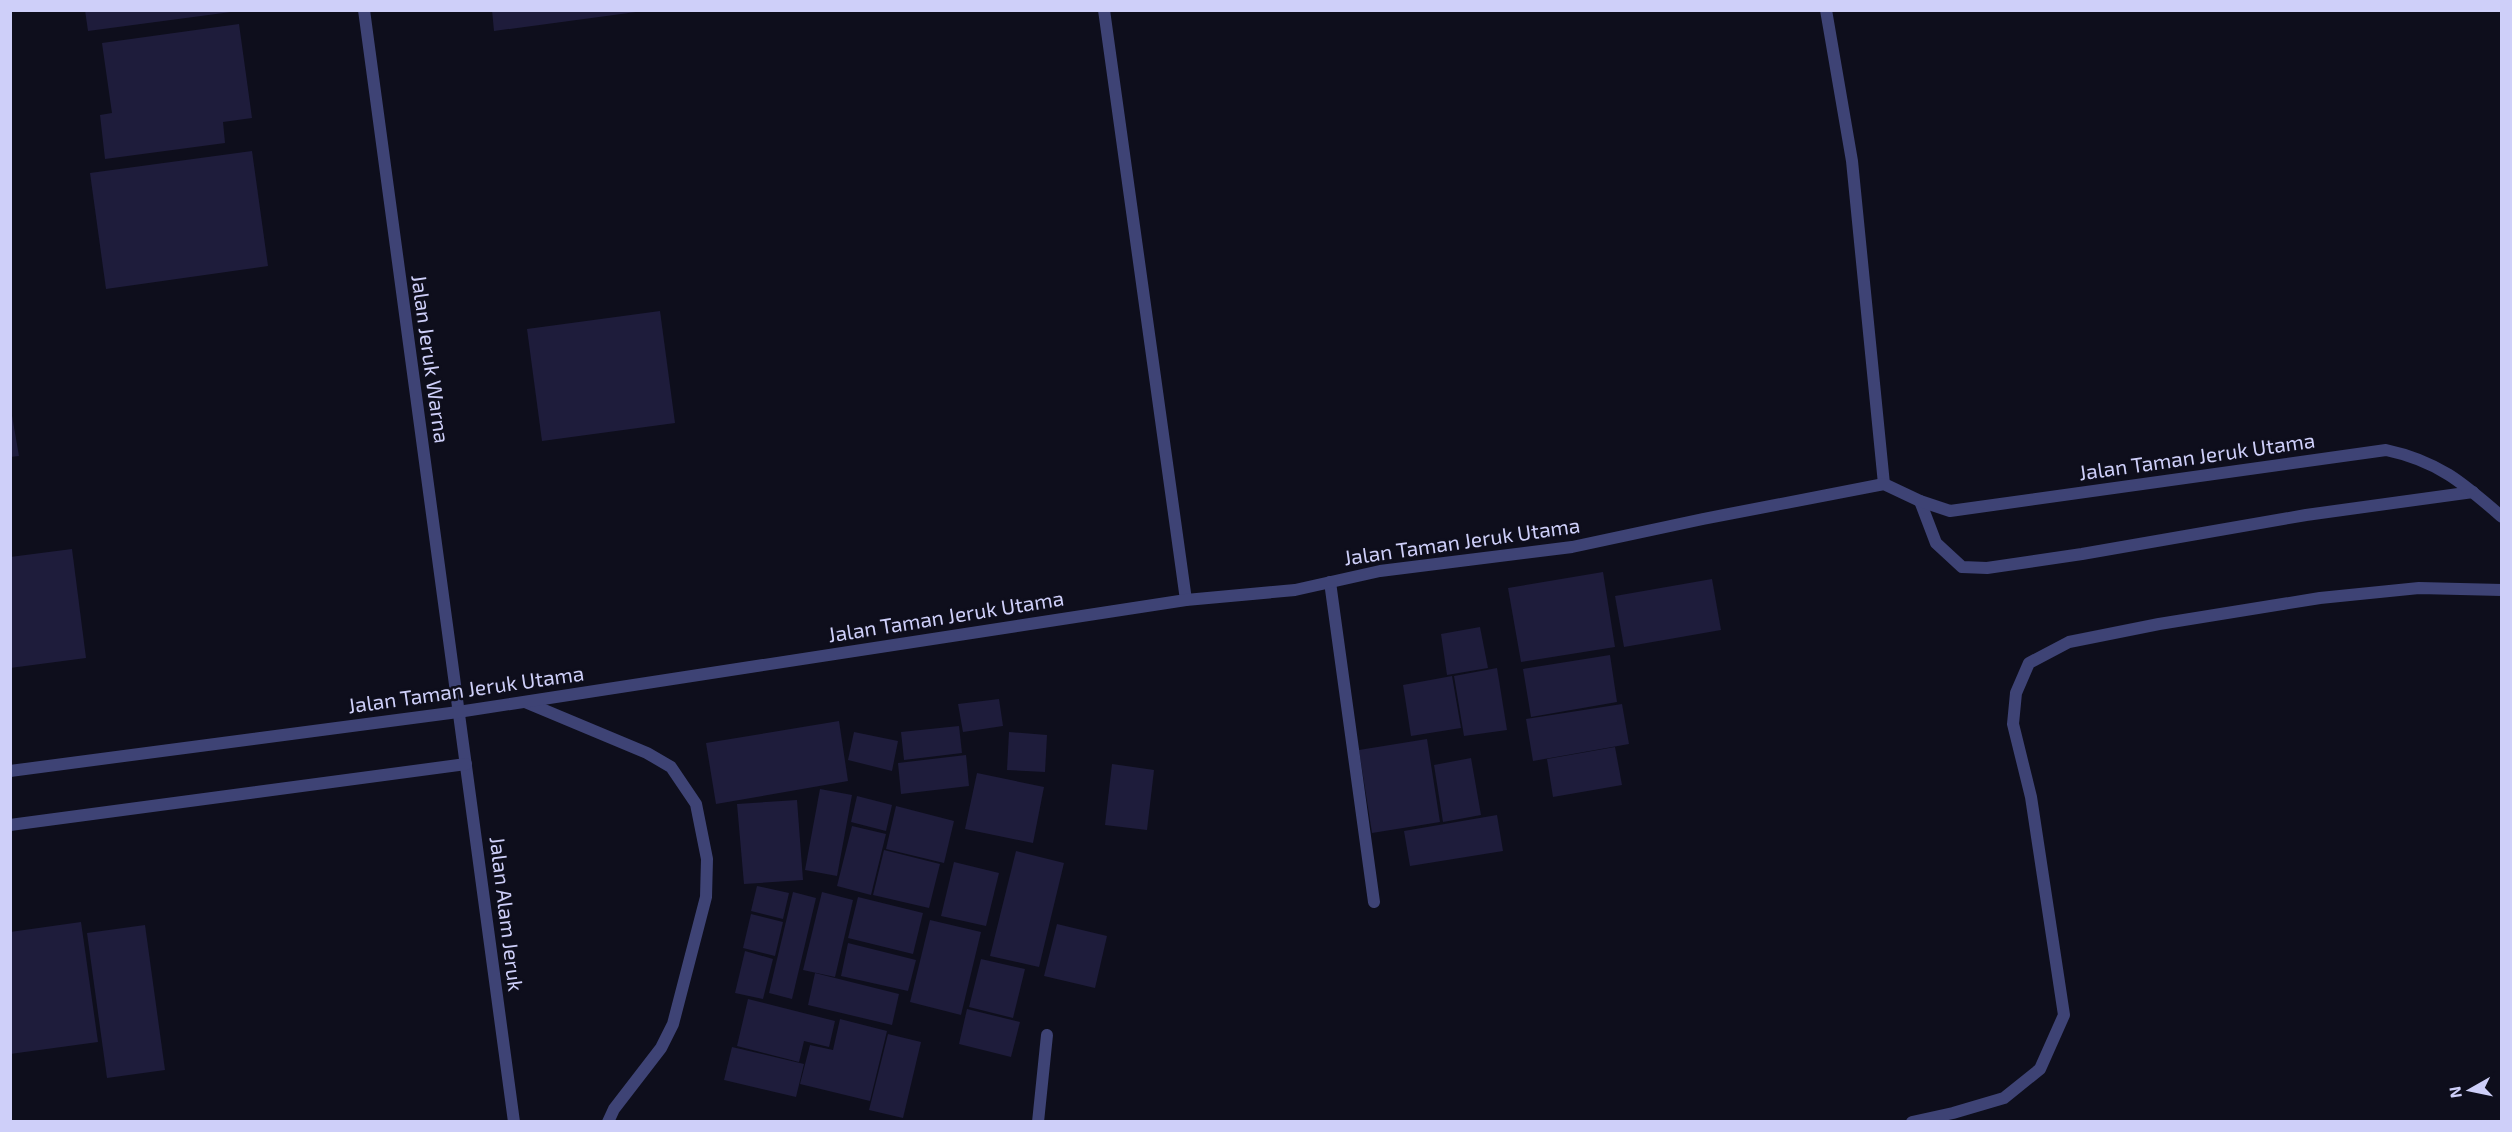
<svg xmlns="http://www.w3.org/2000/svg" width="2512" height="1132" viewBox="0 0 2512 1132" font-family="'Exo 2',sans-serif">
	<rect width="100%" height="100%" fill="#0e0e1c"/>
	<!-- building -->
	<g fill="#1e1c3b">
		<polygon points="85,10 231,10 231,12 88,31"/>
		<polygon points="492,10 636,10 636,12 494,31"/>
		<polygon points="239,24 252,118 223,122 225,143 105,159 100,115 112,113 102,43"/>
		<polygon points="252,151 268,266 106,289 90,173"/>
		<polygon points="660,311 675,423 542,441 527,329"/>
		<polygon points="10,404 19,456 10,457"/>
		<polygon points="72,549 86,658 10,668 10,557"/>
		<polygon points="1603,572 1615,647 1521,662 1508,588"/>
		<polygon points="1712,579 1721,630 1624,647 1615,596"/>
		<polygon points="1480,627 1488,668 1447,675 1441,634"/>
		<polygon points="1610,655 1617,702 1531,717 1523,669"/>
		<polygon points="1497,668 1507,730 1464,736 1454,676"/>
		<polygon points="1452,676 1461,728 1411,736 1403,685"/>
		<polygon points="999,699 1003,726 963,732 958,704"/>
		<polygon points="1622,704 1629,744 1533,761 1526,719"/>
		<polygon points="839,721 848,781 716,804 706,743"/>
		<polygon points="959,726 962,753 904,760 901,732"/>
		<polygon points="854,732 898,741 892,771 848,760"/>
		<polygon points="1009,732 1047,735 1045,772 1007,770"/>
		<polygon points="1427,739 1440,822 1372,833 1359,750"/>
		<polygon points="1615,747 1622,785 1553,797 1547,759"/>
		<polygon points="966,755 969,786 901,794 898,763"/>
		<polygon points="1471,758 1481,815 1443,822 1434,765"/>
		<polygon points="1112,764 1154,770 1147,830 1105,825"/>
		<polygon points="977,773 1044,787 1033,843 965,829"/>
		<polygon points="820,789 852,795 837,876 805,870"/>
		<polygon points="857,796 892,805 886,831 851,822"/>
		<polygon points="797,800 803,880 744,884 737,804"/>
		<polygon points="896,806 954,821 944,863 886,849"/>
		<polygon points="1497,815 1503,851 1410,866 1404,831"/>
		<polygon points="852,826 886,834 871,895 837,886"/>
		<polygon points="884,850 940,864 929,908 873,895"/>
		<polygon points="1016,851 1064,863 1039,967 990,956"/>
		<polygon points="954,862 999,873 986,926 941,916"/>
		<polygon points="757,886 789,893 783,919 751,911"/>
		<polygon points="793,892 816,898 792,999 769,993"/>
		<polygon points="822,892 853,900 835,977 803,970"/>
		<polygon points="858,897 923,913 913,954 848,938"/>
		<polygon points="751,914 783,922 775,956 743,948"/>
		<polygon points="930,920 981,932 961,1015 910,1002"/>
		<polygon points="81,922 98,1042 10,1054 10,932"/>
		<polygon points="1057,924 1107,936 1095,988 1044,976"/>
		<polygon points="145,925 165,1070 107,1078 87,933"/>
		<polygon points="848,943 916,960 908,991 841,976"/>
		<polygon points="745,951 773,959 763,999 735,993"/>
		<polygon points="981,959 1025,969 1013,1018 969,1007"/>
		<polygon points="815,973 899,994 892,1025 808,1005"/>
		<polygon points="748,999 835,1021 829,1047 804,1041 799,1062 737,1046"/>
		<polygon points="967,1009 1020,1022 1011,1057 959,1044"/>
		<polygon points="840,1019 887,1031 870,1101 800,1084 810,1045 833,1050"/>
		<polygon points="888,1034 921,1042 903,1118 869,1110"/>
		<polygon points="732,1047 804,1064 796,1097 724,1080"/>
	</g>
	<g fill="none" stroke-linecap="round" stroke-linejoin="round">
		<!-- minor -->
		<g stroke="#3e4375" stroke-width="12">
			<polyline points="364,10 514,1122"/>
			<polyline points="1104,10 1186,600"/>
			<polyline points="1826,10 1852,161 1884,484"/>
			<polyline points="1920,501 1936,543 1962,567 1987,568 2082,554 2306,515 2473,492"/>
			<polyline points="1330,582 1374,902"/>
			<polyline points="525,702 647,753 671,767 696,804 707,859 706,897 673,1024 661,1048 614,1109 608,1122"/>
			<path d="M10,771L458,712L1186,600L1295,590L1380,571L1572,547L1703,519L1884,484L1920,501L1950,511L2386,450C2438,461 2463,483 2502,517"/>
			<polyline points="10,825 466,764"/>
			<polyline points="1038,1122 1047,1035"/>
			<polyline points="1912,1122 1953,1113 2004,1098 2040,1069 2064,1015 2031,797 2013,724 2016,693 2029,663 2069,642 2159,624 2320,598 2419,588 2502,590"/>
		</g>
	</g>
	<g text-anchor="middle" stroke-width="5" stroke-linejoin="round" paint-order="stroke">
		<!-- street labels -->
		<g font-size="21" fill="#cecff9" stroke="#0e0e1c">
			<text transform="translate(430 359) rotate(82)" y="7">Jalan Jeruk Warna</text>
			<text transform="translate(2197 457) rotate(-8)" y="7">Jalan Taman Jeruk Utama</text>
			<text transform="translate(1462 542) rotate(-8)" y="7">Jalan Taman Jeruk Utama</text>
			<text transform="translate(946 617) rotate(-9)" y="7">Jalan Taman Jeruk Utama</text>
			<text transform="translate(466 690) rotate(-8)" y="7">Jalan Taman Jeruk Utama</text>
			<text transform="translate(506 914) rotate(83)" y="7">Jalan Alam Jeruk</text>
		</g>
	</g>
	<!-- border -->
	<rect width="2512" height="1132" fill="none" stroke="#cecff9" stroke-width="24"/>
	<!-- north arrow -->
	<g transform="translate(2470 1090) rotate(261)" stroke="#0e0e1c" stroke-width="4.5" paint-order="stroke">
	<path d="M0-4.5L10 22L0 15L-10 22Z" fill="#cecff9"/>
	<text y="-9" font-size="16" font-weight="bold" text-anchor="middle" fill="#cecff9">N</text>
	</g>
</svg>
